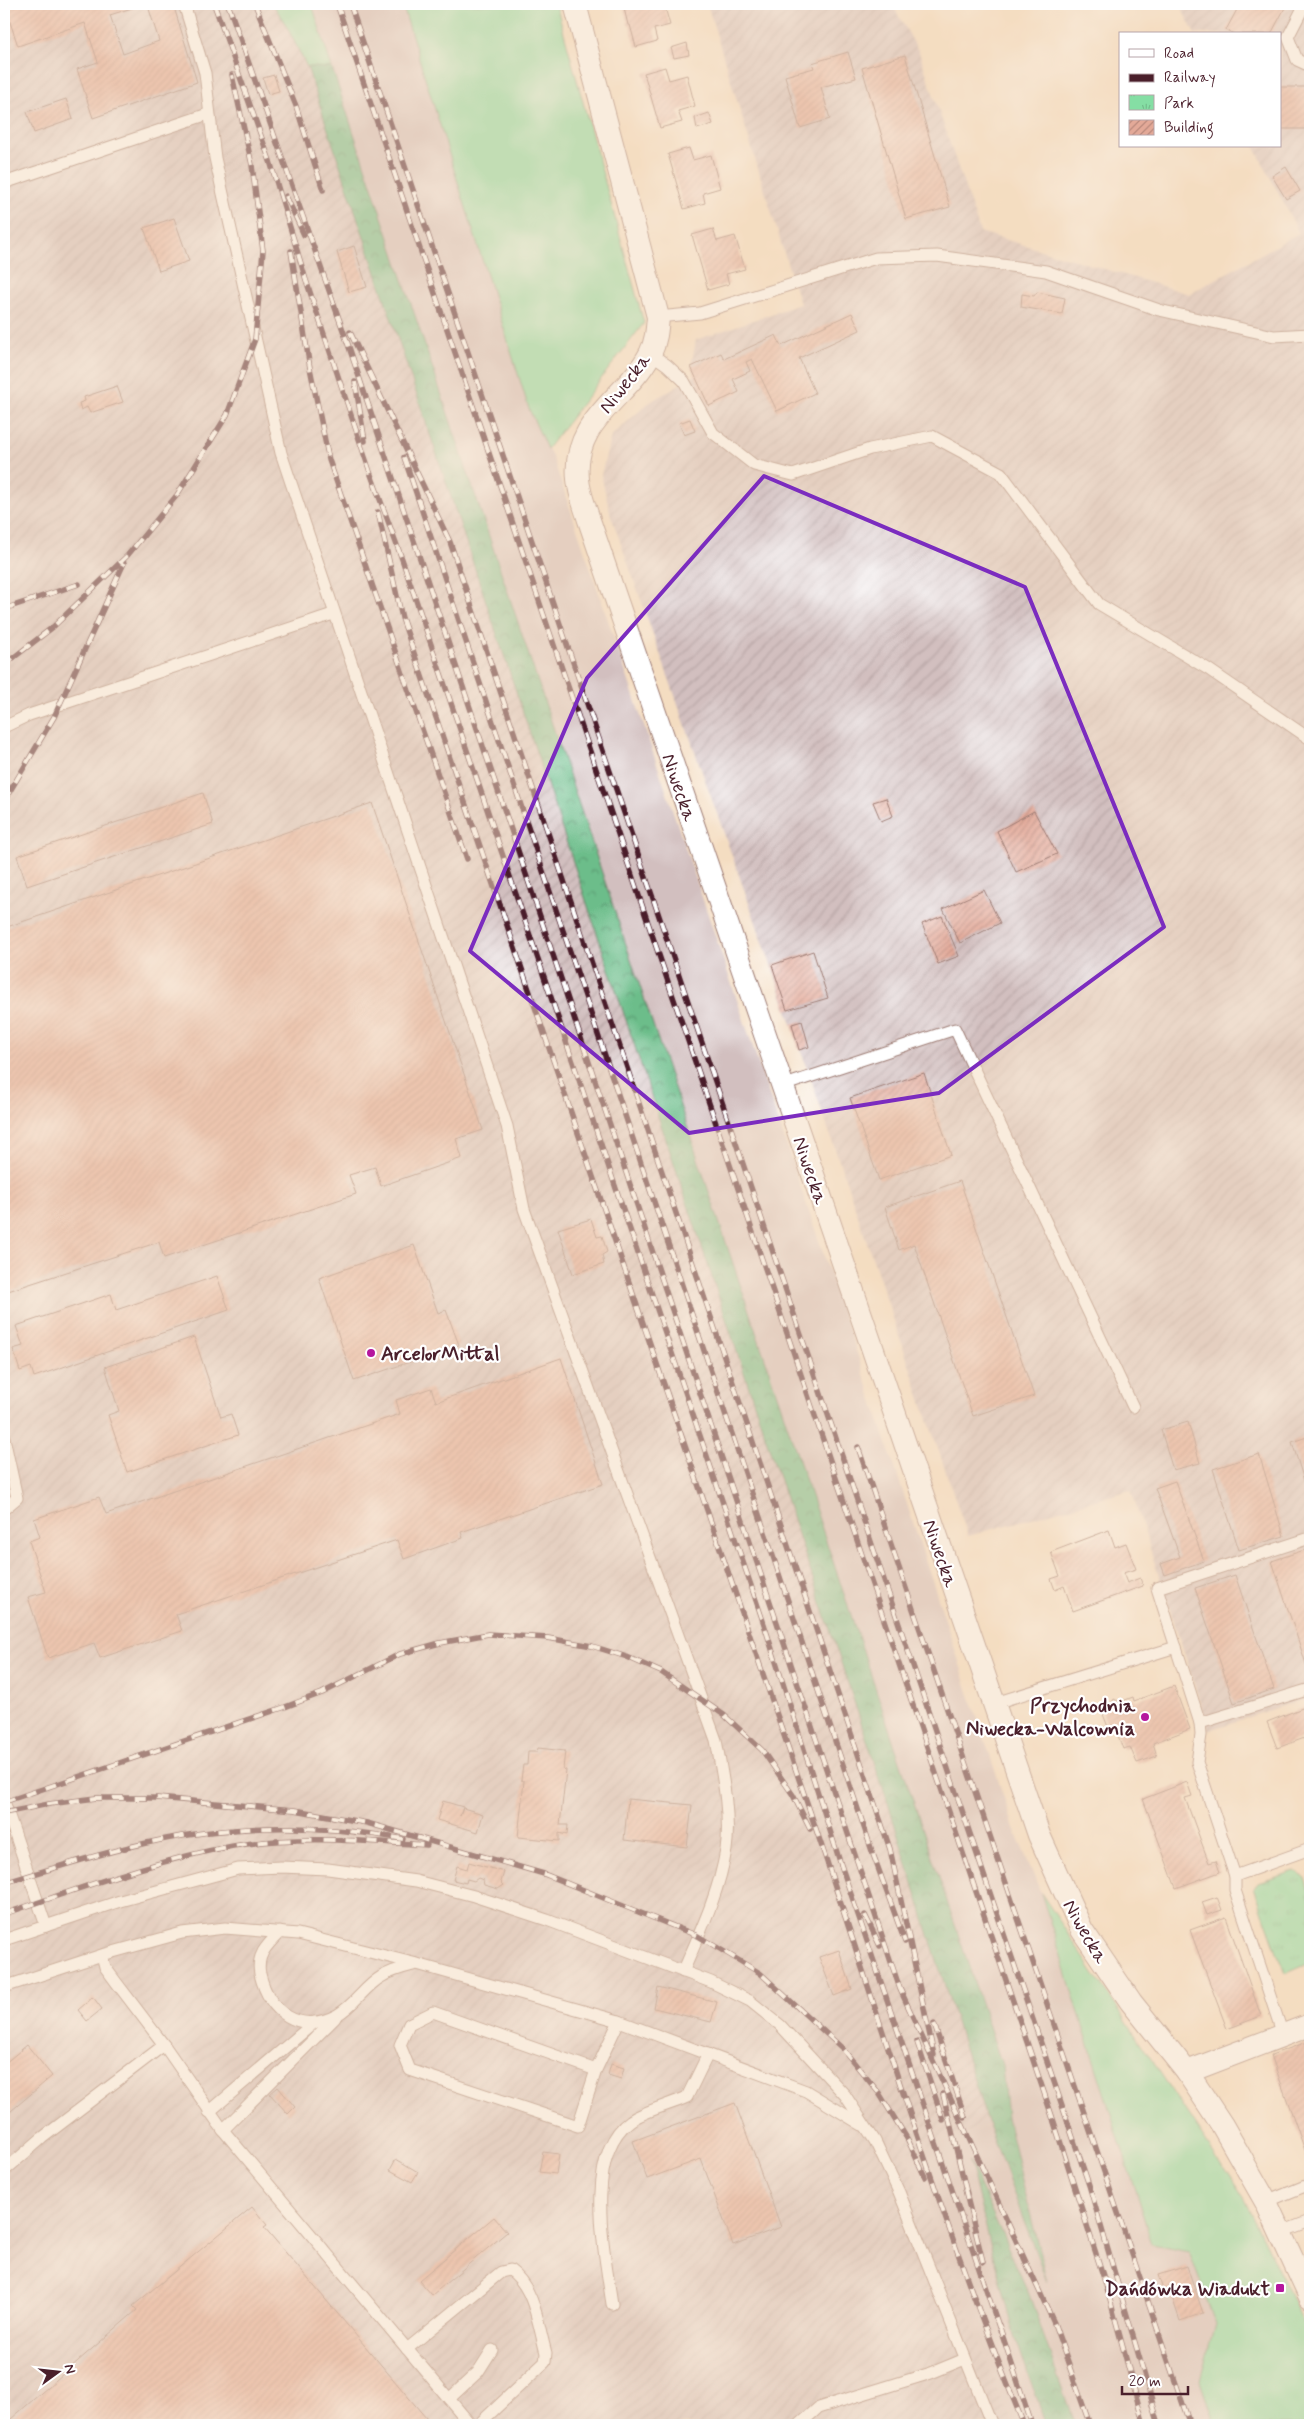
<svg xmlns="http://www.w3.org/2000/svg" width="1314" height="2429" viewBox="0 0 1314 2429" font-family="Mynerve,sans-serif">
	<defs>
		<pattern id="industrial-furrows" width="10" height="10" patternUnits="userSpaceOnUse" patternTransform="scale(1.25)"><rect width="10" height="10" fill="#d2bfbf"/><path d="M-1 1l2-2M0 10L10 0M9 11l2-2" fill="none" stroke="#b6a4a4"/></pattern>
		<pattern id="forest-crowns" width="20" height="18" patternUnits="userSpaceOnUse" patternTransform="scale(1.25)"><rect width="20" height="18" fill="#6cbd8a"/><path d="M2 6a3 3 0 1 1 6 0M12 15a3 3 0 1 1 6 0" fill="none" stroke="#5b9971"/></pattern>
		<pattern id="park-tufts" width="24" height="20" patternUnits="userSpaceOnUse" patternTransform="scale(1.25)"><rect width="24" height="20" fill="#85dea4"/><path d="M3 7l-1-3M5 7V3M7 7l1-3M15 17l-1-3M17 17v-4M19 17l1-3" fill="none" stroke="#74be8d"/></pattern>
		<pattern id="building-hatch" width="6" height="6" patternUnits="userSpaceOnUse" patternTransform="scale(1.25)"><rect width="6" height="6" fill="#e3a998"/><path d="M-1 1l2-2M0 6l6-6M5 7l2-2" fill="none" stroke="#ba897c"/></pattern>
	</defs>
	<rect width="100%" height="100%" fill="#fff"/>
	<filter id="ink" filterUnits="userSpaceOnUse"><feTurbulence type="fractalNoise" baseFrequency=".02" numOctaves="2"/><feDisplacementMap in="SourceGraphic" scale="10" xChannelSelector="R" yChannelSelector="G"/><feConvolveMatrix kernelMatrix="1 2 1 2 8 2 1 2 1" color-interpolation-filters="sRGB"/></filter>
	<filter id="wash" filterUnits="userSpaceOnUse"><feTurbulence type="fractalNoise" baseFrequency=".0096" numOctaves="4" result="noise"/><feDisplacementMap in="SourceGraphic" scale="20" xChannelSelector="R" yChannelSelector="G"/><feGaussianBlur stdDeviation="1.12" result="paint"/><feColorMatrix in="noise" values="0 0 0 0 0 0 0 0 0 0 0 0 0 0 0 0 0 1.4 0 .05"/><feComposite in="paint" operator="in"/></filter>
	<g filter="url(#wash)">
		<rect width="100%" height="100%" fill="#f4ddc1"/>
		<!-- industrial -->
		<g fill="url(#industrial-furrows)">
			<polygon points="4,4 273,4 286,25 307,67 888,1803 988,2125 905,2154 1013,2425 4,2425"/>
			<polygon points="707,4 892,4 919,52 980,232 1189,294 1299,233 1254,146 1280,146 1280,34 1195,34 1179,4 1310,4 1310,1697 1209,1730 1131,1490 968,1536 792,1024 611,516 601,475 611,436 650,402 695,375 691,367 696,340 800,304"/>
		</g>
		<!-- railway -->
		<polygon fill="#d2bfbf" points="312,4 402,4 529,409 554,461 858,1356 1014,1828 1041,1893 1152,2244 1189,2250 1215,2323 1200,2381 1215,2425 1013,2425 905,2154 988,2125 888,1803 307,67 331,68"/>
		<!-- grass -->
		<g fill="#85dea4" stroke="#687e68">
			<polygon points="273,4 312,4 332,68 307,67 286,25"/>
			<polygon points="402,4 556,4 644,323 547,449 529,409"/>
			<polygon points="1041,1893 1244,2199 1310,2336 1310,2425 1215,2425 1200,2381 1215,2323 1189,2251 1152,2244"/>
		</g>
		<!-- forest -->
		<g fill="url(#forest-crowns)" stroke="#5b6e5a">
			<polygon points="307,67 332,68 1002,2065 1007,2118 1047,2282 988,2125 888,1803"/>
			<polygon points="969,2161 1029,2294 1075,2425 1046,2425 1011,2325"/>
		</g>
		<!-- park -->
		<polygon fill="url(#park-tufts)" stroke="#687e68" points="1295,1871 1306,1878 1310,1891 1310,1963 1285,1974 1254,1888 1258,1883"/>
		<g id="blocks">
			<!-- building -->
			<g fill="url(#building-hatch)">
				<polygon points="4,4 137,4 138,6 110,15 123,54 159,41 149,9 165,4 173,4 197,82 93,118 77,69 98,62 85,23 18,46"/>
				<polygon points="623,4 664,4 670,25 654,29 657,41 636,47 630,25 628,25"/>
				<polygon points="1240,4 1287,4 1271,34 1234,34 1226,30"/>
				<polygon points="687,43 689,55 674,58 671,48"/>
				<polygon points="848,52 856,78 821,87 830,119 800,128 785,76 814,68 812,63"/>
				<polygon points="905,55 950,207 906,219 862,68"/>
				<polygon points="665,67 669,80 687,75 695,106 678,111 682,122 660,128 644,73"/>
				<polygon points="274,75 279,91 268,94 263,78"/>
				<rect x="1280" y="87" width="30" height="42"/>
				<polygon points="66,99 73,119 34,133 27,112"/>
				<polygon points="709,113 713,124 697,129 695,118"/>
				<polygon points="689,148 693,160 711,155 720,188 703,193 705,203 684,209 668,154"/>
				<polygon points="1286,167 1300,191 1286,199 1272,176"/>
				<polygon points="174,218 189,261 159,271 144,228"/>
				<polygon points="713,229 717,241 735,236 745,269 726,274 729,284 708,290 692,235"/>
				<polygon points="354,246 367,287 349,292 337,252"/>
				<polygon points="1037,292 1065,298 1062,314 1021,307 1022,294 1034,296"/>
				<polygon points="852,313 860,330 799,358 815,393 777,411 752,359 746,362 750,371 733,379 739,392 709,406 691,367 721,353 724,359 776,335 781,346"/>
				<polygon points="117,386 123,402 90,413 87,407 81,410 79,403 85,401 84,397"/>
				<polygon points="690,419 695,431 684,435 679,423"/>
				<polygon points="203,793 213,824 27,886 17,856"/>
				<polygon points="886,798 893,816 881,821 873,802"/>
				<polygon points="372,803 483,1130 456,1139 462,1158 381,1186 375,1167 349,1175 356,1194 164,1258 159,1242 5,1292 4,928"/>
				<polygon points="1034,811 1057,854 1016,872 997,831"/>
				<polygon points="984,890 1000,923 960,943 943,909"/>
				<polygon points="942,916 959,956 938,964 922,924"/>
				<polygon points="813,951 828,998 787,1010 772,965"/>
				<polygon points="802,1021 809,1047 799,1050 792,1024"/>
				<polygon points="924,1073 951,1155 879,1180 850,1098"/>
				<polygon points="960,1181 1034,1396 973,1416 914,1244 899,1250 885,1207"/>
				<polygon points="591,1219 597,1237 602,1236 607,1252 602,1255 604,1264 573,1274 558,1229"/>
				<polygon points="414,1245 438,1313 446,1310 459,1345 354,1381 319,1278"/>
				<polygon points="217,1276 229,1310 34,1377 31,1367 20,1371 13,1349 23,1346 16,1326 111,1294 116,1310"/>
				<polygon points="194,1337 221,1417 231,1414 238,1435 127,1472 108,1415 119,1411 105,1367"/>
				<polygon points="561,1358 603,1484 461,1532 463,1538 404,1559 397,1540 176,1614 182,1631 100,1658 94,1643 48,1658 28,1597 46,1592 29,1541 40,1537 34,1519 99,1497 106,1514 400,1414 396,1400 431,1388 436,1402"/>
				<polygon points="1188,1422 1200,1463 1173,1470 1161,1430"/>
				<polygon points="1310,1436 1310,1500 1292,1442"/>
				<polygon points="1259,1454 1284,1536 1239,1550 1213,1469"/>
				<polygon points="1175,1481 1204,1561 1165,1575 1161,1564 1180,1557 1155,1488"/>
				<polygon points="1109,1530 1115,1547 1126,1543 1136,1569 1123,1573 1127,1583 1140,1578 1143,1586 1073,1611 1064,1586 1055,1590 1051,1579 1060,1576 1051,1552"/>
				<polygon points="1310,1548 1310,1676 1272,1561"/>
				<polygon points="1235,1575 1274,1689 1234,1703 1195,1588"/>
				<polygon points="1174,1686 1190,1729 1153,1743 1157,1756 1137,1763 1130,1747 1123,1749 1114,1725 1108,1727 1101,1709 1110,1706 1114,1699 1120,1702 1133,1697 1134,1701"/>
				<polygon points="1310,1705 1310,1736 1277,1748 1267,1722"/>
				<polygon points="538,1748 565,1751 563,1769 566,1770 560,1825 568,1825 567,1835 559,1833 559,1841 518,1837 524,1781 521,1780 523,1765 527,1765 528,1752 537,1752"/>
				<polygon points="1187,1782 1192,1796 1185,1798 1209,1863 1216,1861 1220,1872 1176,1888 1143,1799"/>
				<polygon points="628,1799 692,1805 687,1847 624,1840"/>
				<polygon points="443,1801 463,1807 460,1816 463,1808 483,1814 478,1832 437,1820"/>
				<polygon points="469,1862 504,1872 501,1882 504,1885 498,1889 484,1885 483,1880 478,1878 474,1881 467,1879 466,1883 453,1880 457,1866 467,1869"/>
				<polygon points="1217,1897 1222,1910 1207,1915 1202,1902"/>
				<polygon points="1226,1917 1261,2016 1227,2029 1190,1930"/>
				<polygon points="839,1950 852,1989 834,1996 819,1957"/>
				<polygon points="658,1987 717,2002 711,2022 654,2008"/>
				<polygon points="93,1997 102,2009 87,2021 78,2010"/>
				<polygon points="1310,2041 1310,2155 1307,2156 1271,2055"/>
				<polygon points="27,2045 52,2076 4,2117 4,2064"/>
				<polygon points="611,2064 624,2068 621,2079 608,2075"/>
				<polygon points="278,2087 295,2107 288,2114 270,2094"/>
				<polygon points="735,2103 781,2227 733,2245 701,2159 647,2179 633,2141"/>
				<polygon points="543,2152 559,2154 556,2174 539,2172"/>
				<polygon points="396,2159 418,2172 412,2182 390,2170"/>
				<polygon points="252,2207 267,2225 264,2227 432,2425 4,2425 137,2310 133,2306"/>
				<polygon points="494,2217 507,2232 432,2295 419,2280"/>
				<polygon points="1187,2266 1203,2313 1180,2321 1171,2294 1165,2296 1158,2275"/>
			</g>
		</g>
	</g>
	<g filter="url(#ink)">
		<use href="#blocks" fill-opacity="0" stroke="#9f7e76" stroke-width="1"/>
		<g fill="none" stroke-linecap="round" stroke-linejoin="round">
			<!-- service casing -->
			<g stroke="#9f7e76" stroke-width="13">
				<g id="service">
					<path d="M184,4L205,73L215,158L281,453L507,1126L524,1209L716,1740C722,1773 731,1816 726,1850C719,1893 700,1932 683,1972"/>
					<polyline points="1305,4 1288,37 1297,60 1310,66"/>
					<polyline points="4,183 208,114"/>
					<polyline points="658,317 700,313 876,258 937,256 1046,271 1159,310 1274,336 1310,334"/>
					<polyline points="650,353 667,365 684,381 713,433 754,465 793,475 870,449 932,436 1001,473 1099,604 1208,669 1310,739"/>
					<polyline points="4,727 29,715 333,614"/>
					<polyline points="782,1086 955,1029 1133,1407"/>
					<polyline points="4,1438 17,1498 4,1509"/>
					<polyline points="992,1704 1176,1647"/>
					<polyline points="1200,1723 1310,1689"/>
					<polyline points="4,1801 46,1926"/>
					<polyline points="1235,1876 1310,1849"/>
					<path d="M280,1932C267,1945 256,1955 260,1974C269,2012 299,2035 337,2015C354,2006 365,1986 381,1977C392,1970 405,1967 417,1964"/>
					<polyline points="4,1940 120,1901 238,1869 281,1867 328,1869 416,1881 474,1896 547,1920 711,1982 750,2001 780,2025 845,2095 875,2141 899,2192 992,2425"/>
					<polyline points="102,1955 105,1967 116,1982 164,2045 223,2130 471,2425"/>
					<polyline points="4,1987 102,1955 182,1933 225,1928 298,1934 417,1964 619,2021 806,2091 862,2125"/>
					<polyline points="1283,2035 1235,1890 1235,1876 1197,1762 1201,1735 1200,1723 1157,1588 1310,1538"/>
					<polyline points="596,2070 433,2012 409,2024 400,2045 410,2070 578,2126 596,2070 619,2021"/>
					<polyline points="209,2112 315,2022"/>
					<polyline points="223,2130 335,2018"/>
					<polyline points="4,2171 42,2138 164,2045"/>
					<polyline points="1266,2202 1310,2184"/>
					<polyline points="1281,2232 1310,2221"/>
					<path d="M612,2304C605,2255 583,2155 630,2121C641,2112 672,2104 687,2097L708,2054"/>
					<path d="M407,2349L501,2272L510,2270C535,2288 538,2325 546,2353L545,2362L478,2425"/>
					<polyline points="449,2399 478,2372 492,2350"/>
					<polyline points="799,2425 818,2408 931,2373 965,2359"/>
				</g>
			</g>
			<!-- minor casing -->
			<g stroke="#9f7e76" stroke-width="24">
				<g id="minor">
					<path d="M575,4L658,317C657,330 656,342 650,354C626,399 572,420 578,479C579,493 585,507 589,520L1039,1835L1082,1930L1131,2002L1187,2072L1222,2125L1266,2202L1310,2297"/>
					<polyline points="1187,2072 1310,2025"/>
				</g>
			</g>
			<!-- service -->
			<use href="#service" stroke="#fff" stroke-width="11"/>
			<!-- minor -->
			<use href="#minor" stroke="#fff" stroke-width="22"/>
			<!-- rail casing -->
			<g stroke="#4a1f2b" stroke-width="5.5">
				<g id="rail">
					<polyline points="214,4 270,161 306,280 370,472 402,559 763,1621 841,1865 1000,2330"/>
					<polyline points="228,4 350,350 900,1989 1054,2323 1090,2425"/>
					<polyline points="255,4 296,106 323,190"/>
					<polyline points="337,4 1054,2122 1106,2285 1144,2425"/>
					<polyline points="350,4 1089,2185 1159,2425"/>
					<polyline points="286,196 304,235"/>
					<polyline points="291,251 310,368 329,460 467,859"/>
					<polyline points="350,332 450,542 890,1849 934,2055"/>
					<polyline points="355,382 365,441"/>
					<polyline points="404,457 873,1854 905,1942"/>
					<path d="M378,512L402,618C536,1009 669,1400 803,1791C876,2003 938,2218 1024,2425"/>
					<polyline points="4,609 79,584"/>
					<polyline points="4,665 53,627 127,556 177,495 227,415 255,339 263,251 252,165 232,75"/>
					<polyline points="4,801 54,717 124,563"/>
					<polyline points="858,1447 1190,2425"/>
					<polyline points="4,1802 285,1707 322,1693 400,1654 440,1643 488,1634 548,1638 592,1646 627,1657 661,1672 724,1715 762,1750 793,1795 810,1829"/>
					<polyline points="4,1813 49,1804 96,1798 157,1798 295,1810 367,1823 544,1874 698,1936 760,1973 842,2048 879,2093 908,2140 925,2177"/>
					<path d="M4,1883C78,1861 155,1835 233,1830C289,1825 348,1829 403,1839"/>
					<path d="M4,1914C79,1889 155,1860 233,1846C296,1835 363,1841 427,1845"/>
					<polyline points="865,1915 880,1946"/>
					<polyline points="934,2024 965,2117"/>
					<polyline points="917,2042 943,2120"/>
					<polyline points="943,2094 967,2194"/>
					<polyline points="965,2189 983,2262"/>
					<polyline points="999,2325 1032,2425"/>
				</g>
			</g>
			<!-- rail -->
			<use href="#rail" stroke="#fff" stroke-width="4" stroke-dasharray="11" stroke-linecap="butt"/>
		</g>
	</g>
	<!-- marked area -->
	<path d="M0 0H1314V2429H0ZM764,476L1025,587L1164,927L939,1093L689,1133L470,951L587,678Z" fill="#f4ddc1" fill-opacity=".55" fill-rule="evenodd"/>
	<path fill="none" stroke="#7b2cbf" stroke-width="4" stroke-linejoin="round" d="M764,476L1025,587L1164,927L939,1093L689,1133L470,951L587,678Z"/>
	<!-- markers -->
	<g fill="#b5179e" stroke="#fff" stroke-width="2">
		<circle cx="371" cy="1353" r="5"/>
		<circle cx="1145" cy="1717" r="5"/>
		<rect x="1275" y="2283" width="10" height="10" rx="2.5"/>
	</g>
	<g text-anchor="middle" stroke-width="4.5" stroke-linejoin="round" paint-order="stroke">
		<!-- street labels -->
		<g font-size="20" fill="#4a1f2b" stroke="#fff">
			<text transform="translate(624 383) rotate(-52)" y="7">Niwecka</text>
			<text transform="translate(680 787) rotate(71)" y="7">Niwecka</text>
			<text transform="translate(811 1170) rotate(71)" y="7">Niwecka</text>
			<text transform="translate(941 1553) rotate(71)" y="7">Niwecka</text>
			<text transform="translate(1086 1931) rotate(60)" y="7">Niwecka</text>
		</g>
		<!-- poi labels -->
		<g font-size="20" font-weight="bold" fill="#4a1f2b" stroke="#fff" text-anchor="end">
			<text x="381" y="1360" text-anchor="start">ArcelorMittal</text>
			<text x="1135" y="1712">Przychodnia<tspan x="1135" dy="23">Niwecka-Walcownia</tspan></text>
			<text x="1270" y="2295">Dańdówka Wiadukt</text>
		</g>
	</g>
	<!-- margin -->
	<rect width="1314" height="2429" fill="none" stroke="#fff" stroke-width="20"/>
	<!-- legend -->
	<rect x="1119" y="32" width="162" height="115" fill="#ffffff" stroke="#b7a5aa"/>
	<rect x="1129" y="49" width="25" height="8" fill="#ffffff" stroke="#b7a5aa"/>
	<text x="1164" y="58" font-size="15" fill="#4a1f2b">Road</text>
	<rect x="1129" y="74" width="25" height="8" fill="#4a1f2b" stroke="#b7a5aa"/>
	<text x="1164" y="82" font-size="15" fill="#4a1f2b">Railway</text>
	<rect x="1129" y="95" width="25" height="15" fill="url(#park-tufts)" stroke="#b7a5aa"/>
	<text x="1164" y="108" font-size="15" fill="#4a1f2b">Park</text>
	<rect x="1129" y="120" width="25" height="15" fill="url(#building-hatch)" stroke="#b7a5aa"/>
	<text x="1164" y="132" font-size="15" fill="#4a1f2b">Building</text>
	<!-- north arrow -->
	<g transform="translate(58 2372) rotate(75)" stroke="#ffffff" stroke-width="4" paint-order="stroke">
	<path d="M0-4L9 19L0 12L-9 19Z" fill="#4a1f2b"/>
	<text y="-8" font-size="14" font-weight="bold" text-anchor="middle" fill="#4a1f2b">N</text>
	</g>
	<!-- scale -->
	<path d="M1122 2386v8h66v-8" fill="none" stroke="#4a1f2b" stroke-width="2.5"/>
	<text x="1129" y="2386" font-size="15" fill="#4a1f2b" stroke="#ffffff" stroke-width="4" paint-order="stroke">20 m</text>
</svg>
